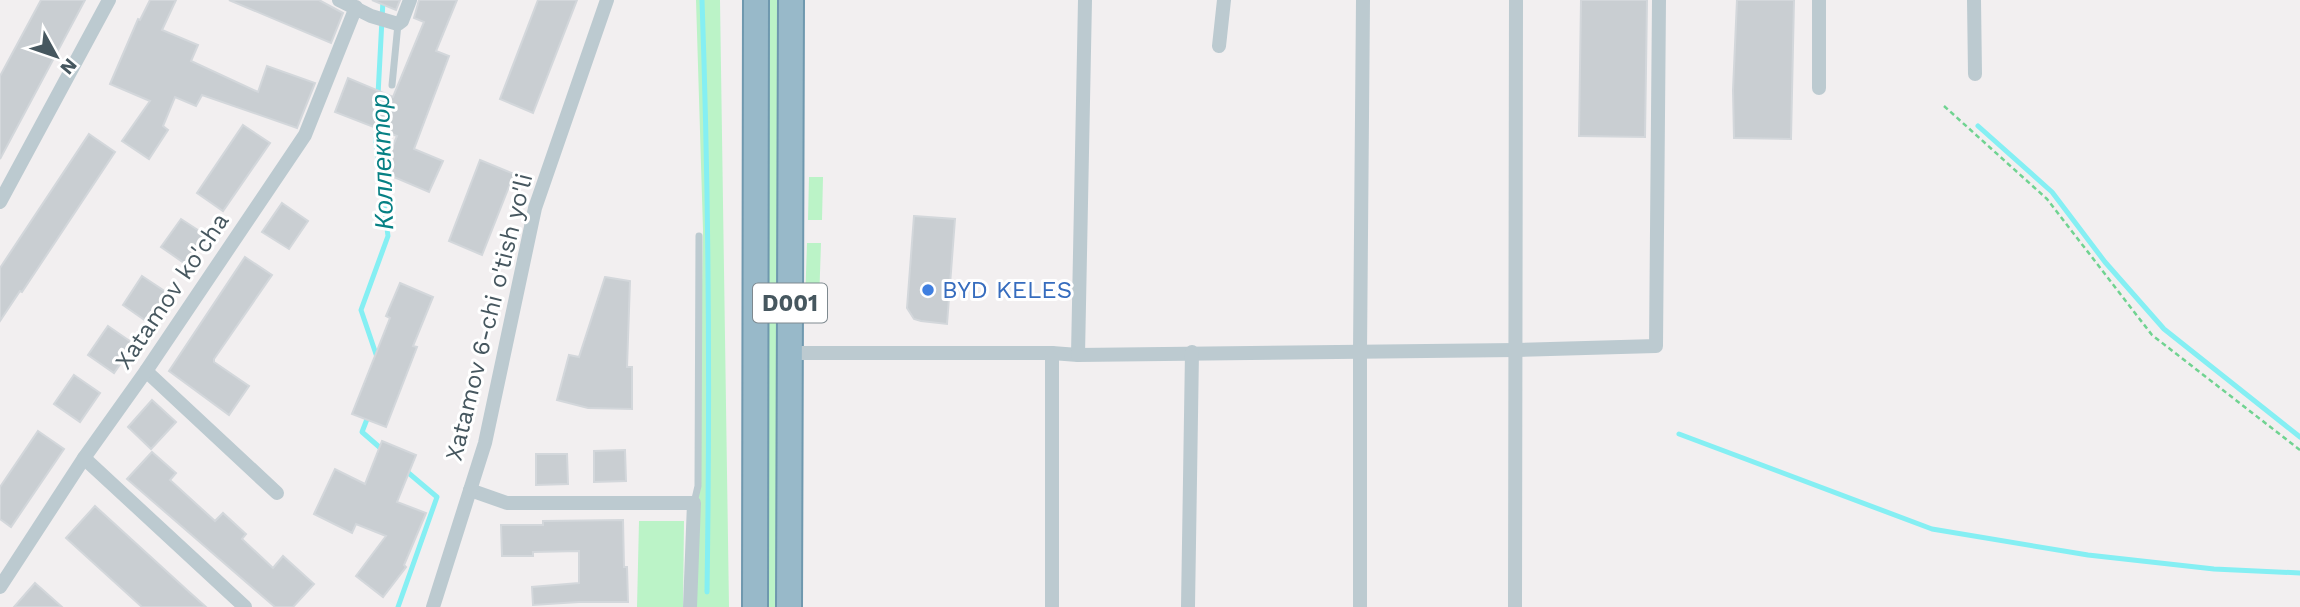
<svg xmlns="http://www.w3.org/2000/svg" width="2300" height="607" viewBox="0 0 2300 607" font-family="'Work Sans',sans-serif">
	<rect width="100%" height="100%" fill="#f2eff0"/>
	<!-- green -->
	<g fill="#bbf3c7">
		<polygon points="696,0 720,0 729,607 696,607 703,230"/>
		<polygon points="768,0 778,0 776,607 767,607"/>
		<polygon points="809,177 823,177 822,220 808,220"/>
		<polygon points="807,243 821,243 819,303 805,303"/>
		<polygon points="639,521 684,521 683,607 637,607"/>
	</g>
	<g fill="none" stroke-linecap="round" stroke-linejoin="round">
		<!-- stream -->
		<g stroke="#85eff3" stroke-width="5">
			<path d="M702,0C709,197 710,394 707,592"/>
			<polyline points="378,95 383,0"/>
			<polyline points="377,122 376,142 388,236 361,310 378,360"/>
			<polyline points="1978,126 2052,192 2105,262 2164,329 2300,437"/>
			<polyline points="369,414 362,432 385,452"/>
			<polyline points="1679,434 1932,529 2088,555 2214,569 2300,573"/>
			<polyline points="398,607 437,497 405,470"/>
		</g>
	</g>
	<!-- building -->
	<g fill="#c9ced2" stroke="#d3d7db" stroke-width="2">
		<polygon points="41,0 85,0 0,159 0,76"/>
		<polygon points="150,0 176,0 162,30 198,45 191,61 258,92 267,66 315,83 297,128 202,95 196,106 175,97 163,126 168,130 149,159 122,141 150,101 110,84 138,19 140,20"/>
		<polygon points="229,0 319,0 343,13 331,43"/>
		<polygon points="372,0 400,0 396,10"/>
		<polygon points="419,0 457,0 436,51 449,56 414,149 443,161 429,192 382,172 397,136 335,112 348,78 393,97 424,22 414,18"/>
		<polygon points="538,0 577,0 533,113 500,99"/>
		<polygon points="1581,0 1647,0 1645,137 1579,136"/>
		<polygon points="1737,0 1794,0 1791,139 1734,138 1733,90"/>
		<polygon points="243,125 270,143 223,211 197,193"/>
		<polygon points="89,134 115,152 22,292 20,291 0,321 0,268"/>
		<polygon points="480,160 514,174 482,255 449,241"/>
		<polygon points="282,203 308,221 289,249 262,232"/>
		<polygon points="914,216 955,219 947,324 921,321 914,319 907,308"/>
		<polygon points="181,219 207,236 187,265 161,247"/>
		<polygon points="245,257 272,275 214,359 214,362 249,386 229,415 169,371"/>
		<polygon points="142,276 169,294 149,323 123,305"/>
		<polygon points="605,277 630,281 627,367 632,367 632,409 588,408 557,400 569,355 579,357"/>
		<polygon points="400,283 433,297 413,346 417,347 386,427 352,414 390,318 386,316"/>
		<polygon points="108,326 134,344 114,373 88,355"/>
		<polygon points="74,375 100,393 80,422 54,404"/>
		<polygon points="152,400 176,422 151,449 128,427"/>
		<polygon points="38,431 64,449 11,527 0,519 0,487"/>
		<polygon points="382,441 416,455 397,502 426,513 404,565 406,567 383,597 356,576 386,536 356,524 352,533 314,514 335,469 365,484"/>
		<polygon points="625,450 626,481 594,482 594,451"/>
		<polygon points="152,452 176,473 170,480 215,521 223,513 246,534 242,539 273,568 283,556 314,584 293,607 275,607 127,479"/>
		<polygon points="536,454 567,454 568,484 536,485"/>
		<polygon points="95,506 187,590 206,607 142,607 66,538"/>
		<polygon points="623,520 624,567 627,567 628,602 579,602 533,605 532,587 579,583 579,551 533,552 533,556 502,556 501,525 543,525 543,521"/>
		<polygon points="35,583 62,607 14,607"/>
	</g>
	<g fill="none" stroke-linecap="round" stroke-linejoin="round">
		<!-- trunk casing -->
		<g stroke="#6f98ae" stroke-width="28">
			<g id="trunk">
				<polyline points="755,607 756,0"/>
				<polyline points="789,607 791,0"/>
			</g>
		</g>
		<!-- path -->
		<polyline stroke="#70d391" stroke-width="2.5" stroke-dasharray="5 3.5" stroke-linecap="butt" points="1944,106 2047,199 2152,335 2300,450"/>
		<!-- service -->
		<g stroke="#bccad0" stroke-width="7">
			<polyline points="392,85 398,24"/>
			<polyline points="694,503 698,486 699,236"/>
		</g>
		<!-- minor -->
		<g stroke="#bccad0" stroke-width="14">
			<polyline points="339,0 371,16 398,24 402,21 410,0"/>
			<polyline points="1974,0 1975,74"/>
			<polyline points="1219,46 1224,0"/>
			<polyline points="1819,88 1819,0"/>
			<polyline points="0,202 109,0"/>
			<polyline points="790,353 1052,353 1078,355 1516,350 1656,346 1659,0"/>
			<polyline points="1078,355 1085,0"/>
			<polyline points="146,371 277,493"/>
			<polyline points="84,458 245,607"/>
			<polyline points="470,490 507,503 694,503 690,607"/>
			<polyline points="0,587 84,458 146,371 305,135 356,7"/>
			<polyline points="433,607 485,443 535,208 607,0"/>
			<polyline points="1052,607 1052,353"/>
			<polyline points="1188,607 1192,352"/>
			<polyline points="1360,607 1360,352 1363,0"/>
			<polyline points="1515,607 1516,0"/>
		</g>
		<!-- trunk -->
		<use href="#trunk" stroke="#98b9c9" stroke-width="24"/>
	</g>
	<!-- markers -->
	<circle fill="#3f7fe0" stroke="#fff" stroke-width="2.5" cx="928" cy="290" r="7"/>
	<g text-anchor="middle" stroke-width="6" stroke-linejoin="round" paint-order="stroke">
		<!-- shield labels -->
		<rect fill="#fff" stroke="#7e898f" stroke-width="2" x="753" y="283.5" width="74" height="39" rx="5"/>
		<g font-size="23" font-weight="bold" fill="#46575f">
			<text x="790" y="311">D001</text>
		</g>
		<!-- shop labels -->
		<g font-size="24" fill="#366cbe" stroke="#fff" text-anchor="start">
			<text x="942" y="298">BYD KELES</text>
		</g>
		<!-- street labels -->
		<g font-size="24" fill="#46575f" stroke="#fff">
			<text transform="translate(172 291) rotate(-56)" y="8">Xatamov ko'cha</text>
			<text transform="translate(489 317) rotate(-76)" y="8">Xatamov 6-chi o'tish yo'li</text>
		</g>
		<!-- water labels -->
		<g font-size="26" font-style="italic" fill="#068084" stroke="#fff">
			<text transform="translate(382 162) rotate(-92)" y="9">Коллектор</text>
		</g>
	</g>
	<!-- north arrow -->
	<g transform="translate(56 56) rotate(130)" stroke="#ffffff" stroke-width="5" paint-order="stroke">
	<path d="M0-5L12 26L0 18L-12 26Z" fill="#46575f"/>
	<text y="-10" font-size="19" font-weight="bold" text-anchor="middle" fill="#46575f">N</text>
	</g>
</svg>
